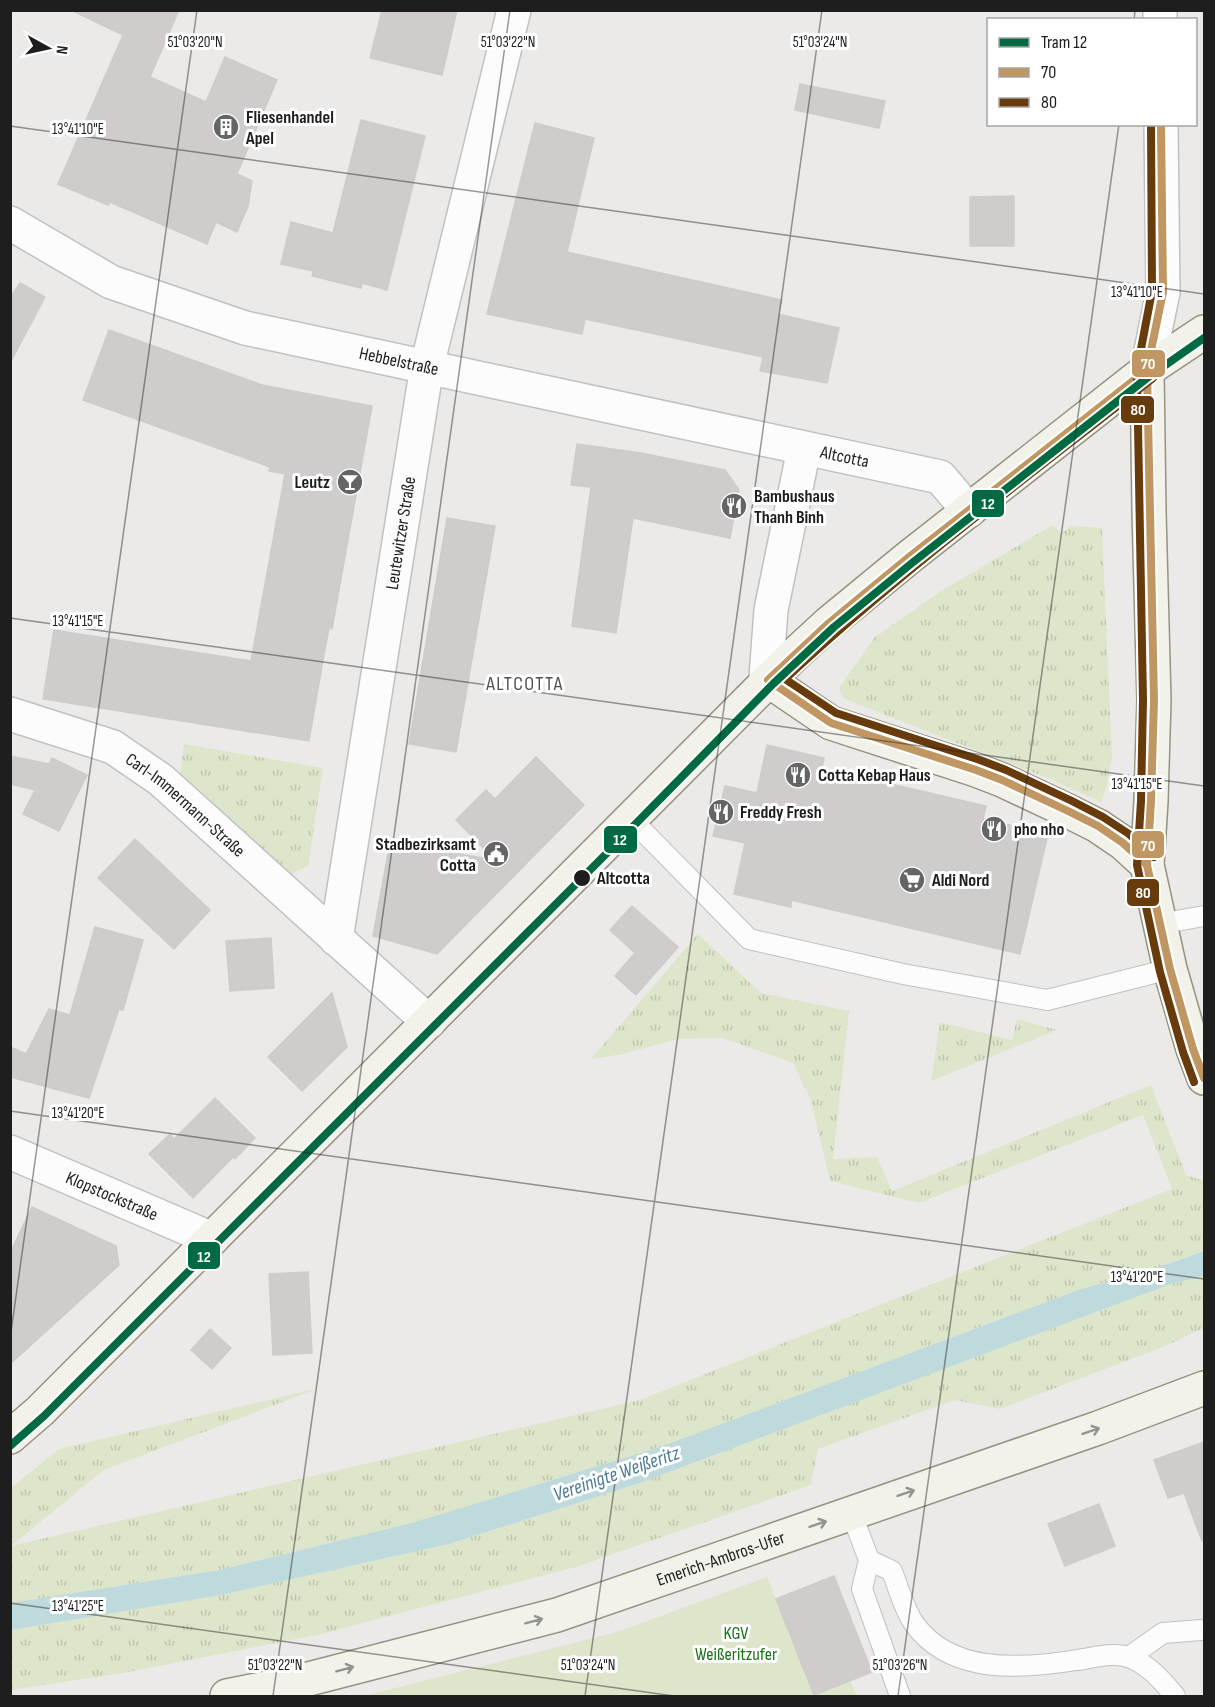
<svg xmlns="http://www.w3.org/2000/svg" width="1215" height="1707" viewBox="0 0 1215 1707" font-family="'Sofia Sans Condensed',sans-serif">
	<defs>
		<pattern id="grass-tufts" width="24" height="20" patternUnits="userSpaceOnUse" patternTransform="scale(1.5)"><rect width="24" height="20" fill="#dde6ca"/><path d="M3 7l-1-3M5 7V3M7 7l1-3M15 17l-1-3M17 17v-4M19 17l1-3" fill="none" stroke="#bdc5ad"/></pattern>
	</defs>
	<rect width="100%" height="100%" fill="#eceae8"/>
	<!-- grass -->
	<g fill="url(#grass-tufts)">
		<polygon points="1053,525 1061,533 1071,526 1102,528 1112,757 1107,785 1101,802 1050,779 852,702 842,697 839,688 874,638 941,591"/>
		<polygon points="184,744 323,768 308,866 286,876 180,776"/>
		<polygon points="698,934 761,993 849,1011 833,1159 877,1157 892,1191 1151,1085 1186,1175 1204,1181 1204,1251 1171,1263 1078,1290 660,1447 415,1522 219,1570 11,1603 11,1546 640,1400 1172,1189 1143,1115 919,1203 830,1181 811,1101 793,1063 722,1038 677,1039 623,1054 591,1059"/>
		<polygon points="1017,1019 1057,1030 931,1081 940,1022 1012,1040"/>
		<polygon points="1204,1276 1204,1328 1163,1347 1000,1409 955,1400 818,1449 811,1485 576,1567 317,1635 123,1673 11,1690 11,1630 221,1595 449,1544 637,1484 1171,1284"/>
		<polygon points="319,1388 104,1470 11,1546 11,1488 59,1449"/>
	</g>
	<!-- garden -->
	<polygon fill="#dde6ca" points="767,1577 814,1695 850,1681 857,1696 364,1696 620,1631"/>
	<!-- water -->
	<polygon fill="#bedadc" points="1204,1251 1204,1276 1171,1284 637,1484 449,1544 221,1595 11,1630 11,1603 219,1570 415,1522 660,1447 1078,1290 1171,1263"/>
	<!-- building -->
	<g fill="#cfcccb" stroke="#cfcbc9" stroke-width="1.5">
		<polygon points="71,10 179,10 150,77 206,102 225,57 277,80 237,174 252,181 248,206 237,232 216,222 207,244 110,202 108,205 58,184 123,35"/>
		<polygon points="382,10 457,10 442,75 370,58"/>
		<polygon points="800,84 885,101 879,128 795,110"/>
		<polygon points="361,120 425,136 387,290 362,283 361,288 312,276 313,271 281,264 291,222 333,233"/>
		<polygon points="535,123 594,138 567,252 782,300 778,314 839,328 827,383 760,371 763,357 585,319 582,334 487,314"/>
		<polygon points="1014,196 1014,246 970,246 970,197"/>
		<polygon points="20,283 45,297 10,363 10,298"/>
		<polygon points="109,330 262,385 372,406 332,629 329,628 324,654 309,741 43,699 54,630 251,661 285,474 269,471 270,467 83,400"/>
		<polygon points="577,444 641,453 725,470 739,490 730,538 633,518 616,633 572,626 591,487 571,485"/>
		<polygon points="447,518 495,526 456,752 409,744"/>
		<polygon points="767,745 824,758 822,768 986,806 983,819 1048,834 1020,954 791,900 791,907 734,894 745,843 713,836 725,786 757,793"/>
		<polygon points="10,756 49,764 52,758 87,775 59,831 23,814 35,790 10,784"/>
		<polygon points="536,757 584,805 437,954 373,936 390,842 495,860 456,820 486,790 495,799"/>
		<polygon points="135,839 210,910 174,949 98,878"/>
		<polygon points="632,906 678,947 636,995 615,976 635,953 610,930"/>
		<polygon points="95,927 143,940 123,1010 119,1009 89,1098 10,1077 10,1047 26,1054 49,1009 70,1015"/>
		<polygon points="271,938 274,988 230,991 226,941"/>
		<polygon points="332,993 347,1047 302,1091 268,1057"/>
		<polygon points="215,1098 255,1138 235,1159 233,1157 193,1198 149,1154 170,1134 174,1139"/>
		<polygon points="32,1207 116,1246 119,1265 10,1364 10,1253"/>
		<polygon points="308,1272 312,1353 273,1355 269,1274"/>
		<polygon points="210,1329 231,1348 212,1369 191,1350"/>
		<polygon points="1204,1442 1204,1541 1202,1541 1184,1493 1168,1498 1154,1460"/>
		<polygon points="1099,1504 1115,1546 1065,1566 1048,1524"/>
		<polygon points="834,1576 872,1672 814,1695 776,1599"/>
	</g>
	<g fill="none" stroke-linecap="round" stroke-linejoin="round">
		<!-- service casing -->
		<g stroke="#c2c1c0" stroke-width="22">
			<g id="service">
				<polyline points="630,818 749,939 903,974 1047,1000 1170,969"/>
				<polyline points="1159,924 1204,916"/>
				<polyline points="851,1512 869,1560 862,1589 900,1696"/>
				<path d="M869,1560L892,1571C898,1587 904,1608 913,1622C949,1675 1021,1669 1077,1660C1094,1658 1114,1651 1131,1658C1150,1666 1162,1681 1175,1696"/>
				<polyline points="1129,1657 1163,1633 1201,1630"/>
			</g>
		</g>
		<!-- minor casing -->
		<g stroke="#c2c1c0" stroke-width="36">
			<g id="minor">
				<polyline points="1160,10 1160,20"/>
				<path id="s1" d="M10,223L111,282L245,328L940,477L969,511"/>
				<polyline points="1147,370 1163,292 1161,124"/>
				<polyline points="768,680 766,677 771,610 804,449"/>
				<path id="s2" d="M10,714L113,747L161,780L429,1022"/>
				<path id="s3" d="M336,939L427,366L514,10"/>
				<path id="s4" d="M10,1152L212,1239"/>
			</g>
		</g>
		<!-- secondary casing -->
		<g stroke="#959381" stroke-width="36">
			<g id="secondary">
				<polyline points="1147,370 1149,512 1154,700 1151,801 1147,865 1170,969 1193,1049 1204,1078"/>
				<polyline points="768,680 831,723 976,770 1002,780 1068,811 1098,826 1123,843 1147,865"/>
				<polyline points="10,1437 40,1411 792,657 829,623 908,558 1147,370 1204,332"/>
				<path id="s5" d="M227,1696L297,1682L557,1615L1098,1428L1204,1388"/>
			</g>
		</g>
		<!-- service -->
		<use href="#service" stroke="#fcfcfc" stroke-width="20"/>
		<!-- minor -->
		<use href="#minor" stroke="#fcfcfc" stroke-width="33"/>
		<!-- secondary -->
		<use href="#secondary" stroke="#f2f2eb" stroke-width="33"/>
		<!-- bus-1 casing -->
		<g stroke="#fff" stroke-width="12">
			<g id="bus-1">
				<polyline points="1161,124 1163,292 1147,370 1154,700 1151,801 1147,865 1170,969 1193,1049 1204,1078"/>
				<polyline points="1147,370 908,558 829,623 768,680 831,723 976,770 1002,780 1068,811 1098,826 1123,843 1147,865"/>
			</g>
		</g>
		<!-- bus-2 casing -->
		<g stroke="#fff" stroke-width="12">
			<g id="bus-2">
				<polyline points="1151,124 1152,291 1137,370 1143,700 1141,801 1137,865 1160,972 1183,1052 1194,1082"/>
				<path d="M1153,378C1029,476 901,571 785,679L836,713L980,760L1006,770L1072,801L1103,817L1129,834L1154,857"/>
			</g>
		</g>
		<!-- bus-1 -->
		<use href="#bus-1" stroke="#c09762" stroke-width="8"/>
		<!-- bus-2 -->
		<use href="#bus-2" stroke="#683b0c" stroke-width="8"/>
		<!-- tram-1 casing -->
		<g stroke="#fff" stroke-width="12">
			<polyline id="tram-1" points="10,1446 44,1416 608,852 773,684 834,627 912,563 1147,378 1204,338"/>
		</g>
		<!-- tram-1 -->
		<use href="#tram-1" stroke="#006b42" stroke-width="8"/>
	</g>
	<!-- one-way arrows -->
	<defs><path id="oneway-shaft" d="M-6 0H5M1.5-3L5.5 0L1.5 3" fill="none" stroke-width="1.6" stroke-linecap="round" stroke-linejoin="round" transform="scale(1.5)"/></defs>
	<g stroke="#93938f">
		<use href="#oneway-shaft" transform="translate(1091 1431) rotate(-19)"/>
		<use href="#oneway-shaft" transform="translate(906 1493) rotate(-19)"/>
		<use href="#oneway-shaft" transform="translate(818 1524) rotate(-19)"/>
		<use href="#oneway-shaft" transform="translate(534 1621) rotate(-15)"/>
		<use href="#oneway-shaft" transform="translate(345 1669) rotate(-15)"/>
	</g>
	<!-- ticks -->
	<path fill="none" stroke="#1e1e1e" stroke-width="1.5" stroke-opacity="0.45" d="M1134,20L1135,10M10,126L1204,294M10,618L1204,786M10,1111L1204,1279M10,1339L197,10M10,1603L674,1696M273,1696L510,10M585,1696L822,10M898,1696L1119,124"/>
	<!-- icons -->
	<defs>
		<g id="building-disc" transform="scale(1.35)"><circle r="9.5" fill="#666565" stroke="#fff"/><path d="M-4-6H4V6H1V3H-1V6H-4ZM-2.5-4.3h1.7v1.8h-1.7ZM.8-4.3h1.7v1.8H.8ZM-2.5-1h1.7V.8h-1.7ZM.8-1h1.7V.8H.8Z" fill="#fff"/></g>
		<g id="bar-disc" transform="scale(1.35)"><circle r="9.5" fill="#666565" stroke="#fff"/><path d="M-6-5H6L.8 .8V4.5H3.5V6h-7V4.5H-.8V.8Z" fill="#fff"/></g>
		<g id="restaurant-disc" transform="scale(1.35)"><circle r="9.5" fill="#666565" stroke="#fff"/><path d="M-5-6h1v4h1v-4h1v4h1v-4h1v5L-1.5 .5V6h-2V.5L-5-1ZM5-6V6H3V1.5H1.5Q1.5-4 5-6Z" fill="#fff"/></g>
		<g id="civic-disc" transform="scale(1.35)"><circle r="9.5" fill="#666565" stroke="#fff"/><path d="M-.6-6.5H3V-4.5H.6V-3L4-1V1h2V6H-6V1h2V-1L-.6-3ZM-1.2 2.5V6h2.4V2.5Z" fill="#fff"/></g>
		<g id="supermarket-disc" transform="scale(1.35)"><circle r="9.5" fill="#666565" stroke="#fff"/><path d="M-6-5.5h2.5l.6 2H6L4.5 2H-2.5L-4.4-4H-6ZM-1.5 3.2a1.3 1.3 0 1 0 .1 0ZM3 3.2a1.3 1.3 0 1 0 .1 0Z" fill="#fff"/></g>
	</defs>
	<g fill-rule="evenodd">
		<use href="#building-disc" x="226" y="127"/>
		<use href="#bar-disc" x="350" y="482"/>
		<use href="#restaurant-disc" x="734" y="506"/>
		<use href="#restaurant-disc" x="798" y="775"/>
		<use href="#restaurant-disc" x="721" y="812"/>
		<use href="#restaurant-disc" x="994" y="829"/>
		<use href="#civic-disc" x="496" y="854"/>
		<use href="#supermarket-disc" x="912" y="880"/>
	</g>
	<!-- markers -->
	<circle fill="#1e1e1e" stroke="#fff" stroke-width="2" cx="582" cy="878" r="9"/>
	<g text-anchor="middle" stroke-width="6" stroke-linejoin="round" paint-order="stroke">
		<!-- poi labels -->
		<g font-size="18" font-weight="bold" fill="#1e1e1e" stroke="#fff" text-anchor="start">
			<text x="246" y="123">Fliesenhandel<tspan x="246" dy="21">Apel</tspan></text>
			<text x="330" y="488" text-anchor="end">Leutz</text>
			<text x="754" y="502">Bambushaus<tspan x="754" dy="21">Thanh Binh</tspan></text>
			<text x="818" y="781">Cotta Kebap Haus</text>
			<text x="740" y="818">Freddy Fresh</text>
			<text x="1014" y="835">pho nho</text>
			<text x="476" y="850" text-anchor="end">Stadbezirksamt<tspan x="476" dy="21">Cotta</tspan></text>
			<text x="932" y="886">Aldi Nord</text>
		</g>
		<!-- street labels -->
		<g font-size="18" fill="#1e1e1e" stroke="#fff">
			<text dy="6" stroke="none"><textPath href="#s1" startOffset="416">Hebbelstraße</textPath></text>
			<text dy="6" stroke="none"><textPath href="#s1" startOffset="872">Altcotta</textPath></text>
			<text dy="6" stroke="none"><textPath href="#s3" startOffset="411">Leutewitzer Straße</textPath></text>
			<text dy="6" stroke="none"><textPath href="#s2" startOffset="201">Carl-Immermann-Straße</textPath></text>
			<text dy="6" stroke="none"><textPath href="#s4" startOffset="111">Klopstockstraße</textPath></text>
			<text dy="6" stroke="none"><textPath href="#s5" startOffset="513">Emerich-Ambros-Ufer</textPath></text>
		</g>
		<!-- stop labels -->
		<g font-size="18" font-weight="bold" fill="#1e1e1e" stroke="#fff" text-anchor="start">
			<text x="597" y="884">Altcotta</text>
		</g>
		<!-- park labels -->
		<g font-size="18" fill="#1b7217" stroke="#fff">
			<text x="736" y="1639">KGV<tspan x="736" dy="21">Weißeritzufer</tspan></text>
		</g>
		<!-- neighbourhood labels -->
		<g font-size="20" letter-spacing="1.5" fill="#515151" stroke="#fff">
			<text x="525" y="690">ALTCOTTA</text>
		</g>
		<!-- water labels -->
		<g font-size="20" font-style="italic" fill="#4e7a95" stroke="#fff">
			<text transform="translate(616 1473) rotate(-19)" y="7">Vereinigte Weißeritz</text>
		</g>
	</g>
	<g font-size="15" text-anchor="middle" fill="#1e1e1e" stroke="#fff" stroke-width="6" stroke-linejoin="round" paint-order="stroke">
		<text x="195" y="47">51°03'20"N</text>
		<text x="508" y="47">51°03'22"N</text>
		<text x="820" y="47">51°03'24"N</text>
		<text x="78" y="134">13°41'10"E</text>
		<text x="1137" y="297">13°41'10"E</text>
		<text x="78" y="626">13°41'15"E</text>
		<text x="1137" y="789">13°41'15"E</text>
		<text x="78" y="1118">13°41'20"E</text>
		<text x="1137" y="1282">13°41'20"E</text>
		<text x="78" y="1611">13°41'25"E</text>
		<text x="275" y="1670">51°03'22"N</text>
		<text x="588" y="1670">51°03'24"N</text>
		<text x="900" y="1670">51°03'26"N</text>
	</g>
	<g stroke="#fff" stroke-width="2">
		<rect x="1131" y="349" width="35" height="29" rx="6" fill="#c09762"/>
		<rect x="1120" y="395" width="35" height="29" rx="6" fill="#683b0c"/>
		<rect x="971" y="489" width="34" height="29" rx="6" fill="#006b42"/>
		<rect x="603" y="825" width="35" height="29" rx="6" fill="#006b42"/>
		<rect x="1131" y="830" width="34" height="29" rx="6" fill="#c09762"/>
		<rect x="1126" y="878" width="34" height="29" rx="6" fill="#683b0c"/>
		<rect x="187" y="1241" width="34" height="29" rx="6" fill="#006b42"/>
	</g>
	<g font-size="16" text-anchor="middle" font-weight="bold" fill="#fff">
		<text x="1148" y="369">70</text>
		<text x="1138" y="415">80</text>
		<text x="988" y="509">12</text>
		<text x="620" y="845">12</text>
		<text x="1148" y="851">70</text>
		<text x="1143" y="898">80</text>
		<text x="204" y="1262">12</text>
	</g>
	<!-- border -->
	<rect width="1215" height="1707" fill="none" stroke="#1e1e1e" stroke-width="24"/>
	<!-- legend -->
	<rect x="987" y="18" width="210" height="108" fill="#ffffff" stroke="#a5a5a5" stroke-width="1.5"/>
	<rect x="999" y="38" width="30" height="9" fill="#006b42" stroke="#a5a5a5" stroke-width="1.5"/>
	<text x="1041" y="48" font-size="18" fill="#1e1e1e">Tram 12</text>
	<rect x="999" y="68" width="30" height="9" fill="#c09762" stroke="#a5a5a5" stroke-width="1.5"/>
	<text x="1041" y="78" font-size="18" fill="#1e1e1e">70</text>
	<rect x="999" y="98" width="30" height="9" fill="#683b0c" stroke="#a5a5a5" stroke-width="1.5"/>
	<text x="1041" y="108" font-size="18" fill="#1e1e1e">80</text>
	<!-- north arrow -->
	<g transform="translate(48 48) rotate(98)" stroke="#ffffff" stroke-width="4.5" paint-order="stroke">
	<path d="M0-4.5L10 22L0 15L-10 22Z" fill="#1e1e1e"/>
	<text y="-9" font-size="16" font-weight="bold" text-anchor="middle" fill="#1e1e1e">N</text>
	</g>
</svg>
